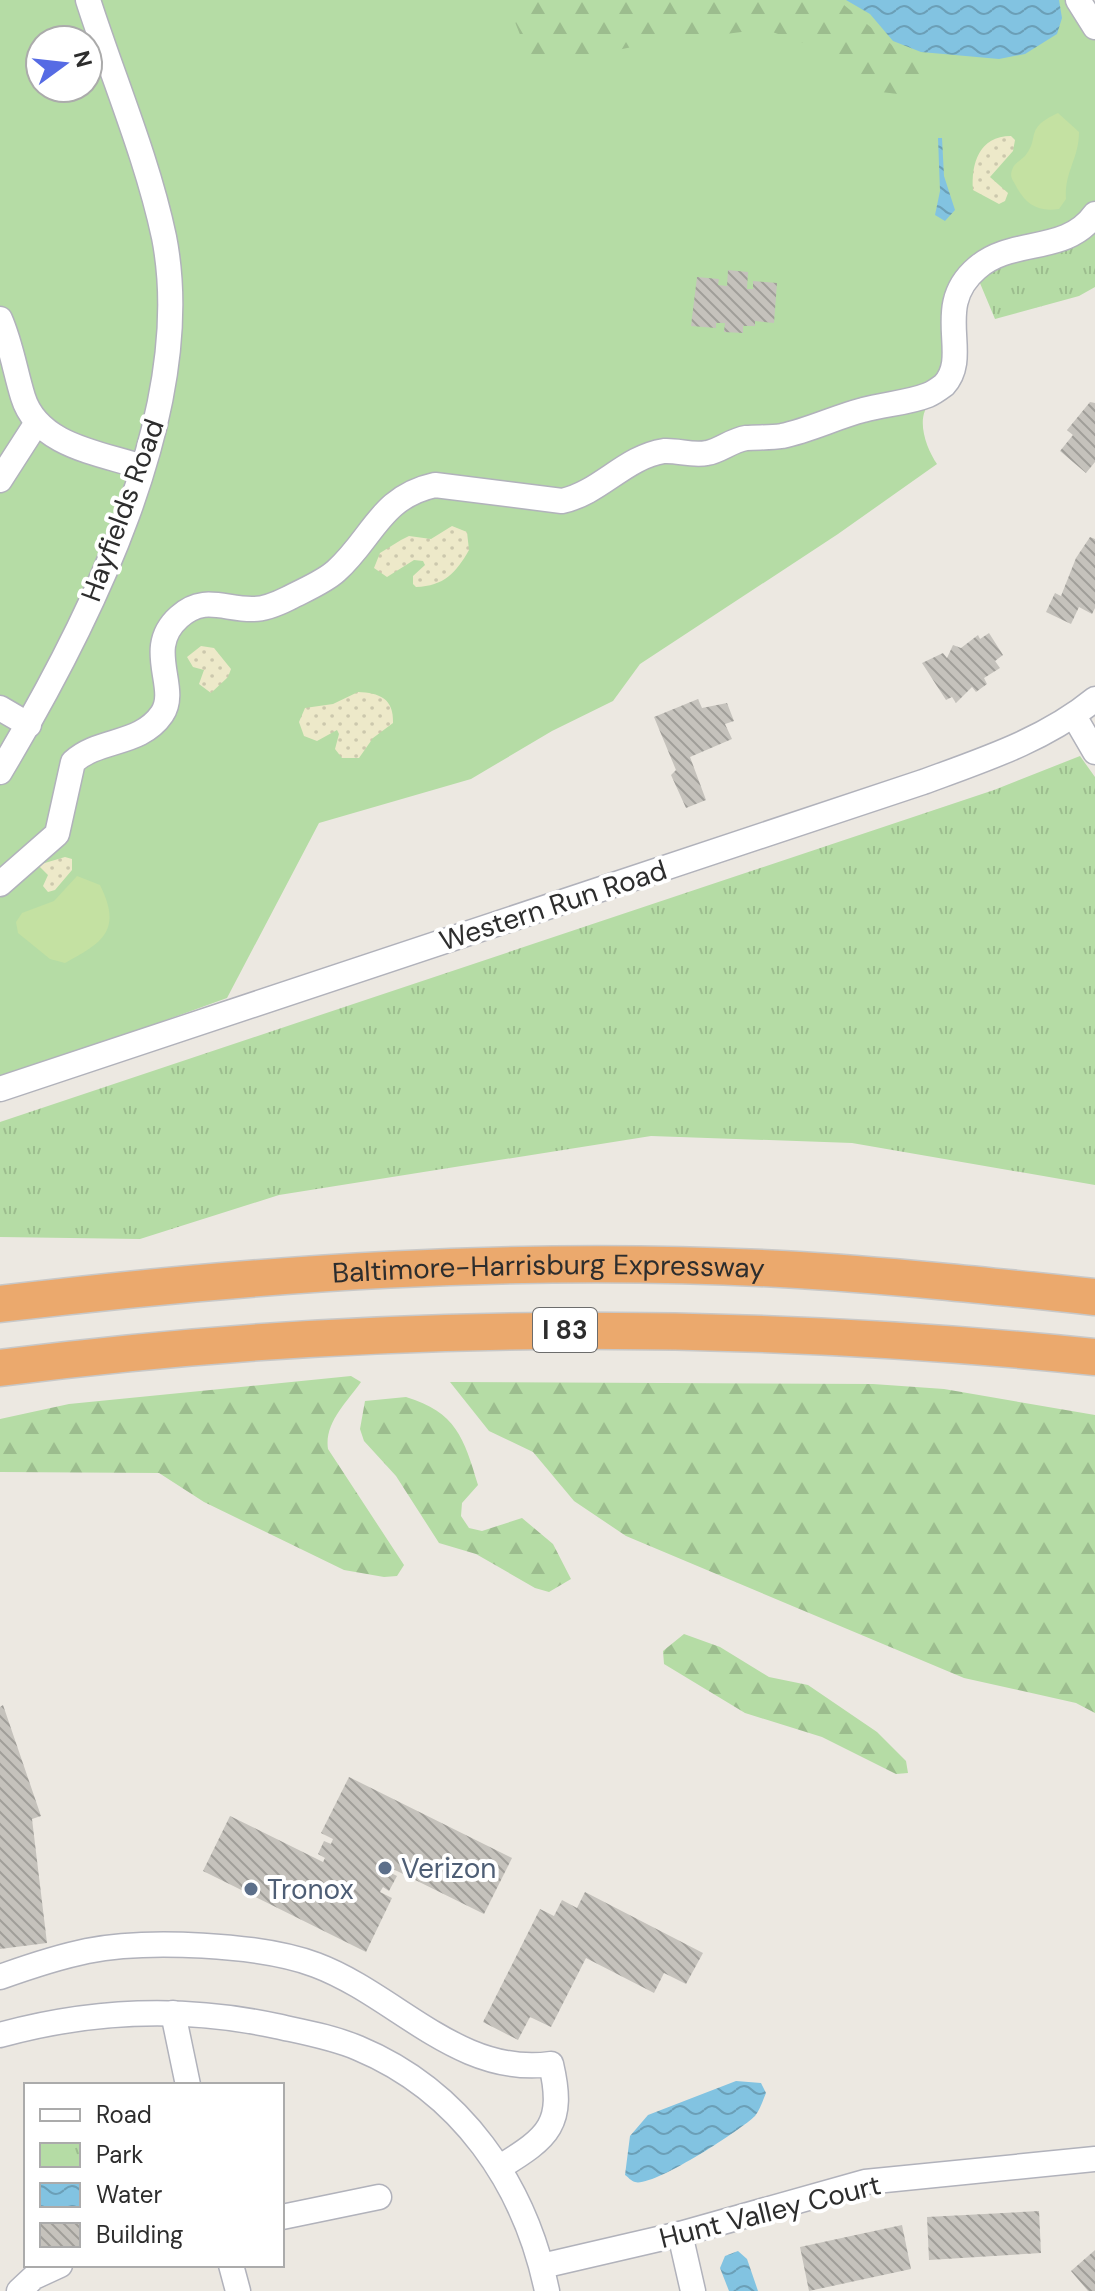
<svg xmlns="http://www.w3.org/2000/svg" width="1095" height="2291" viewBox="0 0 1095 2291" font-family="'DM Sans',sans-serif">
	<defs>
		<pattern id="forest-firs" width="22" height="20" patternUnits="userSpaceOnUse" patternTransform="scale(2)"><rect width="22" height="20" fill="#b5dca5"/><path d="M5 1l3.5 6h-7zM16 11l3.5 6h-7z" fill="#9cbd8e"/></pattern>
		<pattern id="sand-dots" width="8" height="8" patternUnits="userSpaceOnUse" patternTransform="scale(2)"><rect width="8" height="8" fill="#ede9c9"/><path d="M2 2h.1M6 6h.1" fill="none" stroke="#ccc8ad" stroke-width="1.8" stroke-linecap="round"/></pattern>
		<pattern id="park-tufts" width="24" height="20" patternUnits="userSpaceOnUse" patternTransform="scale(2)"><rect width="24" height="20" fill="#b5dca5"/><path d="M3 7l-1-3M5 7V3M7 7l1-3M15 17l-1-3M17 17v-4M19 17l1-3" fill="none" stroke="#9cbd8e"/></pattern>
		<pattern id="water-waves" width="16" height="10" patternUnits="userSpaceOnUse" patternTransform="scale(2)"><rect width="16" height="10" fill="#82c3e1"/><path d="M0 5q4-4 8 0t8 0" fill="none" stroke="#6b9fb7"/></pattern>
		<pattern id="building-back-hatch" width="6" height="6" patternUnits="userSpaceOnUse" patternTransform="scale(2)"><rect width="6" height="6" fill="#c5c2bc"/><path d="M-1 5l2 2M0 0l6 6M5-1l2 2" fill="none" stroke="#a09e99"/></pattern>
	</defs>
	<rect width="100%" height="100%" fill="#ece8e1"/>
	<!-- grass -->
	<path fill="#b5dca5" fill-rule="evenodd" d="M0,0H1091L1095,8V238L1086,248L980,274L943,296C953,314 974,367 959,386C953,393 940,395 932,401C914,416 926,448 937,464L838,534L640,664L613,701L552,731L471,779L319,823L227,998L0,1080ZM40,40H88V88H40Z"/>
	<!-- forest -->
	<g fill="url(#forest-firs)">
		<polygon points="499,0 838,0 903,54 933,66 906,95 856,89 812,46 764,29 642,45 533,67 511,12"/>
		<path d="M351,1376L361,1382C347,1402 324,1423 328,1449L404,1565L397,1576L384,1577L344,1570L204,1502L159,1473L0,1472V1419L69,1404Z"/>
		<polygon points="450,1382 873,1384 944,1389 1095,1415 1095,1713 1076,1703 964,1678 626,1536 574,1501 533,1452 489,1431"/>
		<path d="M406,1397C456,1412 464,1438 478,1485L462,1503L461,1516L469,1528L482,1531L522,1518L553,1544L571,1579L549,1592L535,1588L476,1554L439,1543L396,1476L364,1441L360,1429L365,1401Z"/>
		<polygon points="684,1634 720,1647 769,1677 808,1685 877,1732 906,1761 908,1773 896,1774 822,1737 745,1713 664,1664 663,1651"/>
	</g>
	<!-- sand -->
	<g fill="url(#sand-dots)">
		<path d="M1011,136L1015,140L1013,151L990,177L1008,193L1005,201L999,204L973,190C971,164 979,136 1011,136Z"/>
		<path d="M452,526L467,532L469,550C456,573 444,586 416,587L413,584V576L425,565L423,561L414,560L387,577L374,568L380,553L401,540L409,536L431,539Z"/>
		<polygon points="201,646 214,648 231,669 228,677 211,693 199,684 204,670 193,667 187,657"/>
		<path d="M358,692C379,693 394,698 393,723L373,738L359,758H342L335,749L339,734L337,730L317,741L304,736L299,722L305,708L333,704Z"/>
		<polygon points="65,857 72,859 72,870 55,890 48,892 43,886 48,875 38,865"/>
	</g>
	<!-- park -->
	<g fill="url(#park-tufts)">
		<polygon points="1095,227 1095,287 1079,296 995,319 977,276 1026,257 1056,253"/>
		<polygon points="1080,756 1095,777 1095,1185 852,1143 651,1136 279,1195 140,1239 0,1237 0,1122 994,790"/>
	</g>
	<!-- pitch -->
	<g fill="#c4e1a2">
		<path d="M1058,113L1079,132C1079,159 1064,172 1066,199L1059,209C1038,212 1027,205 1017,188C1014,181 1009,178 1012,170C1014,163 1020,161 1025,156C1041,137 1023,129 1058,113Z"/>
		<path d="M77,876L100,885C123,931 102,943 65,963L50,959L18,933L16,922L22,913L54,901Z"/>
	</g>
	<!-- water -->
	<g fill="url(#water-waves)">
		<polygon points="846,0 1059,0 1062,18 1057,34 1025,54 999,59 921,52 893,41 870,14"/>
		<polygon points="938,138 942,138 944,176 955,210 945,221 935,215 940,191"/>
		<path d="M736,2081L761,2083L766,2093C763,2100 760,2110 755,2116C741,2130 652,2188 635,2182C631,2181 628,2177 625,2175L630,2136L648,2115Z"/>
		<polygon points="738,2251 747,2259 758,2291 729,2291 720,2268 725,2256"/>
	</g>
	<!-- building -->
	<g fill="url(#building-back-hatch)">
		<polygon points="728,270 748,272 747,289 753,289 753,281 777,283 774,323 755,321 755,326 743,326 743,333 724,332 725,323 716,323 716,328 691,326 697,277 719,279 718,285 727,286"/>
		<polygon points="1090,402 1095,403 1095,462 1086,473 1060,451 1073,435 1067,430"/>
		<polygon points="1090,537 1095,539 1095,608 1092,614 1079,607 1071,624 1046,612 1055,593 1061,596 1076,558"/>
		<polygon points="989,633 1003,655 995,661 1000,668 984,678 987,684 976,692 972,687 956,703 952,697 946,700 922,663 943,653 947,658 953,645 961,648 978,635 980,639"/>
		<polygon points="698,699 702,708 727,703 734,721 725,724 732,739 690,757 706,800 686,808 671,775 676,770 654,717"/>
		<polygon points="3,1705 41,1816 32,1819 47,1943 0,1949 0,1707"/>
		<polygon points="349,1777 512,1858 484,1914 391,1868 389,1872 397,1876 389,1891 383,1887 380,1892 392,1898 366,1952 203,1871 230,1816 323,1862 325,1858 318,1854 324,1841 331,1844 333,1839 321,1833"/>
		<polygon points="585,1892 703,1953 686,1984 664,1973 654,1993 586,1958 551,2027 530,2017 518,2040 483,2022 540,1909 554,1916 562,1900 577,1908"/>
		<polygon points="1039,2211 1041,2253 929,2260 927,2217"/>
		<polygon points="902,2225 911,2269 809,2291 800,2247"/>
		<polygon points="1095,2250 1095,2291 1088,2291 1071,2271"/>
	</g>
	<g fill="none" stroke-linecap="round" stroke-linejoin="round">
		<!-- minor casing -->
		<g stroke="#b1b2bb" stroke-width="27">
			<g id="minor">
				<polyline points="1078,0 1095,27"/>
				<path d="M0,319C11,344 15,371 23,397C38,446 100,453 142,467"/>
				<polyline points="0,480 36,424"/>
				<polyline points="0,708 29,725"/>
				<polyline points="1074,716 1095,752"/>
				<path d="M0,772C87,627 198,410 164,237C147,157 113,78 88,0"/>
				<path d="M0,884L57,834L73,762C99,738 140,746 162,714C180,687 143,649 179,617C204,594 225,610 254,609C265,609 279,603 289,598C304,590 324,582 336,571C373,538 380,497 435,485L562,501C600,493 625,457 664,451C678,450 692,456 707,453C720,451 732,440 746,438C758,437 770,438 782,436C810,430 836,417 863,410C884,404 908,403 928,395C933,393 940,388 944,385C972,355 931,307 977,268C1012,237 1066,255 1095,214"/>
				<path d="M0,1089L923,782C983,760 1045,740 1095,699"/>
				<path d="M0,1977C28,1967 58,1957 87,1951C146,1939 260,1944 316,1965C396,1995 459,2077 551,2064C565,2124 549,2137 500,2167"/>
				<polyline points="173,2013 188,2085"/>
				<path d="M0,2035C91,2010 183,2006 276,2026C303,2032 332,2037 358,2048C461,2091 525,2184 547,2291"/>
				<polyline points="282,2217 379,2197"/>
				<polyline points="680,2234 693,2291"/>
				<polyline points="231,2265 238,2291"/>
				<polyline points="542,2266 680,2234 865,2182 1095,2159"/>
				<polyline points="19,2291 34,2277 60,2265"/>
			</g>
		</g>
		<!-- highway casing -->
		<g stroke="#c8c8c8" stroke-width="39">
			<g id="highway">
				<path id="s1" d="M0,1304C258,1273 521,1255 781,1269C886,1275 991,1286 1095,1297"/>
				<path d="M0,1368C364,1321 731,1320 1095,1357"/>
			</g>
		</g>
		<!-- minor -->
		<use href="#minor" stroke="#fff" stroke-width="24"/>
		<!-- highway -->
		<use href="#highway" stroke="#eba96d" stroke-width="36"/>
	</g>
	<!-- markers -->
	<g fill="#5c6f8a" stroke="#fff" stroke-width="3">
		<circle cx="385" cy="1868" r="8"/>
		<circle cx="251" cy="1889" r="8"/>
	</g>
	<g text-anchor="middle" stroke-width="8" stroke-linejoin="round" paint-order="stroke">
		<!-- shield labels -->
		<rect fill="#fff" stroke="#6c6c6c" stroke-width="2" x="533" y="1308" width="64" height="44" rx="6"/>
		<g font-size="26" font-weight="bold" fill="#2d2d2d">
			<text x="565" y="1339">I 83</text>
		</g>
		<!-- street labels -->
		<g font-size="28" fill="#2d2d2d" stroke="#fff">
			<text transform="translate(122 510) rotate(-70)" y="10">Hayfields Road</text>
			<text transform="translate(553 905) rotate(-18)" y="10">Western Run Road</text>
			<text dy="10" stroke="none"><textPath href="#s1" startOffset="550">Baltimore-Harrisburg Expressway</textPath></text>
			<text transform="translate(770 2211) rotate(-14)" y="10">Hunt Valley Court</text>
		</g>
		<!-- service labels -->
		<g font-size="28" fill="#4e5e75" stroke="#fff" text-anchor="start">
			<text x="401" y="1878">Verizon</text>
			<text x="267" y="1899">Tronox</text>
		</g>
	</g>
	<!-- legend -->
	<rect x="24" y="2083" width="260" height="184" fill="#ffffff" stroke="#ababab" stroke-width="2"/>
	<rect x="40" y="2109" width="40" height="12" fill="#ffffff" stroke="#ababab" stroke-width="2"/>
	<text x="96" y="2123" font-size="24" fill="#2d2d2d">Road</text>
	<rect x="40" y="2143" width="40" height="24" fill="url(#park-tufts)" stroke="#ababab" stroke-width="2"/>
	<text x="96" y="2163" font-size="24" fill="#2d2d2d">Park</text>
	<rect x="40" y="2183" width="40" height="24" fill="url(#water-waves)" stroke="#ababab" stroke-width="2"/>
	<text x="96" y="2203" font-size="24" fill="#2d2d2d">Water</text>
	<rect x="40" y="2223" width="40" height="24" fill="url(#building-back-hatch)" stroke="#ababab" stroke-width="2"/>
	<text x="96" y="2243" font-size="24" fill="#2d2d2d">Building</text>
	<!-- north arrow -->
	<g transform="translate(64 64) rotate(75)"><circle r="38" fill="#ffffff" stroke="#ababab" stroke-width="2"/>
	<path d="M0-6L14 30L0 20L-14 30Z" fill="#566be4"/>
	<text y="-12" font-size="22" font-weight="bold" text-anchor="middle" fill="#2d2d2d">N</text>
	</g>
</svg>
